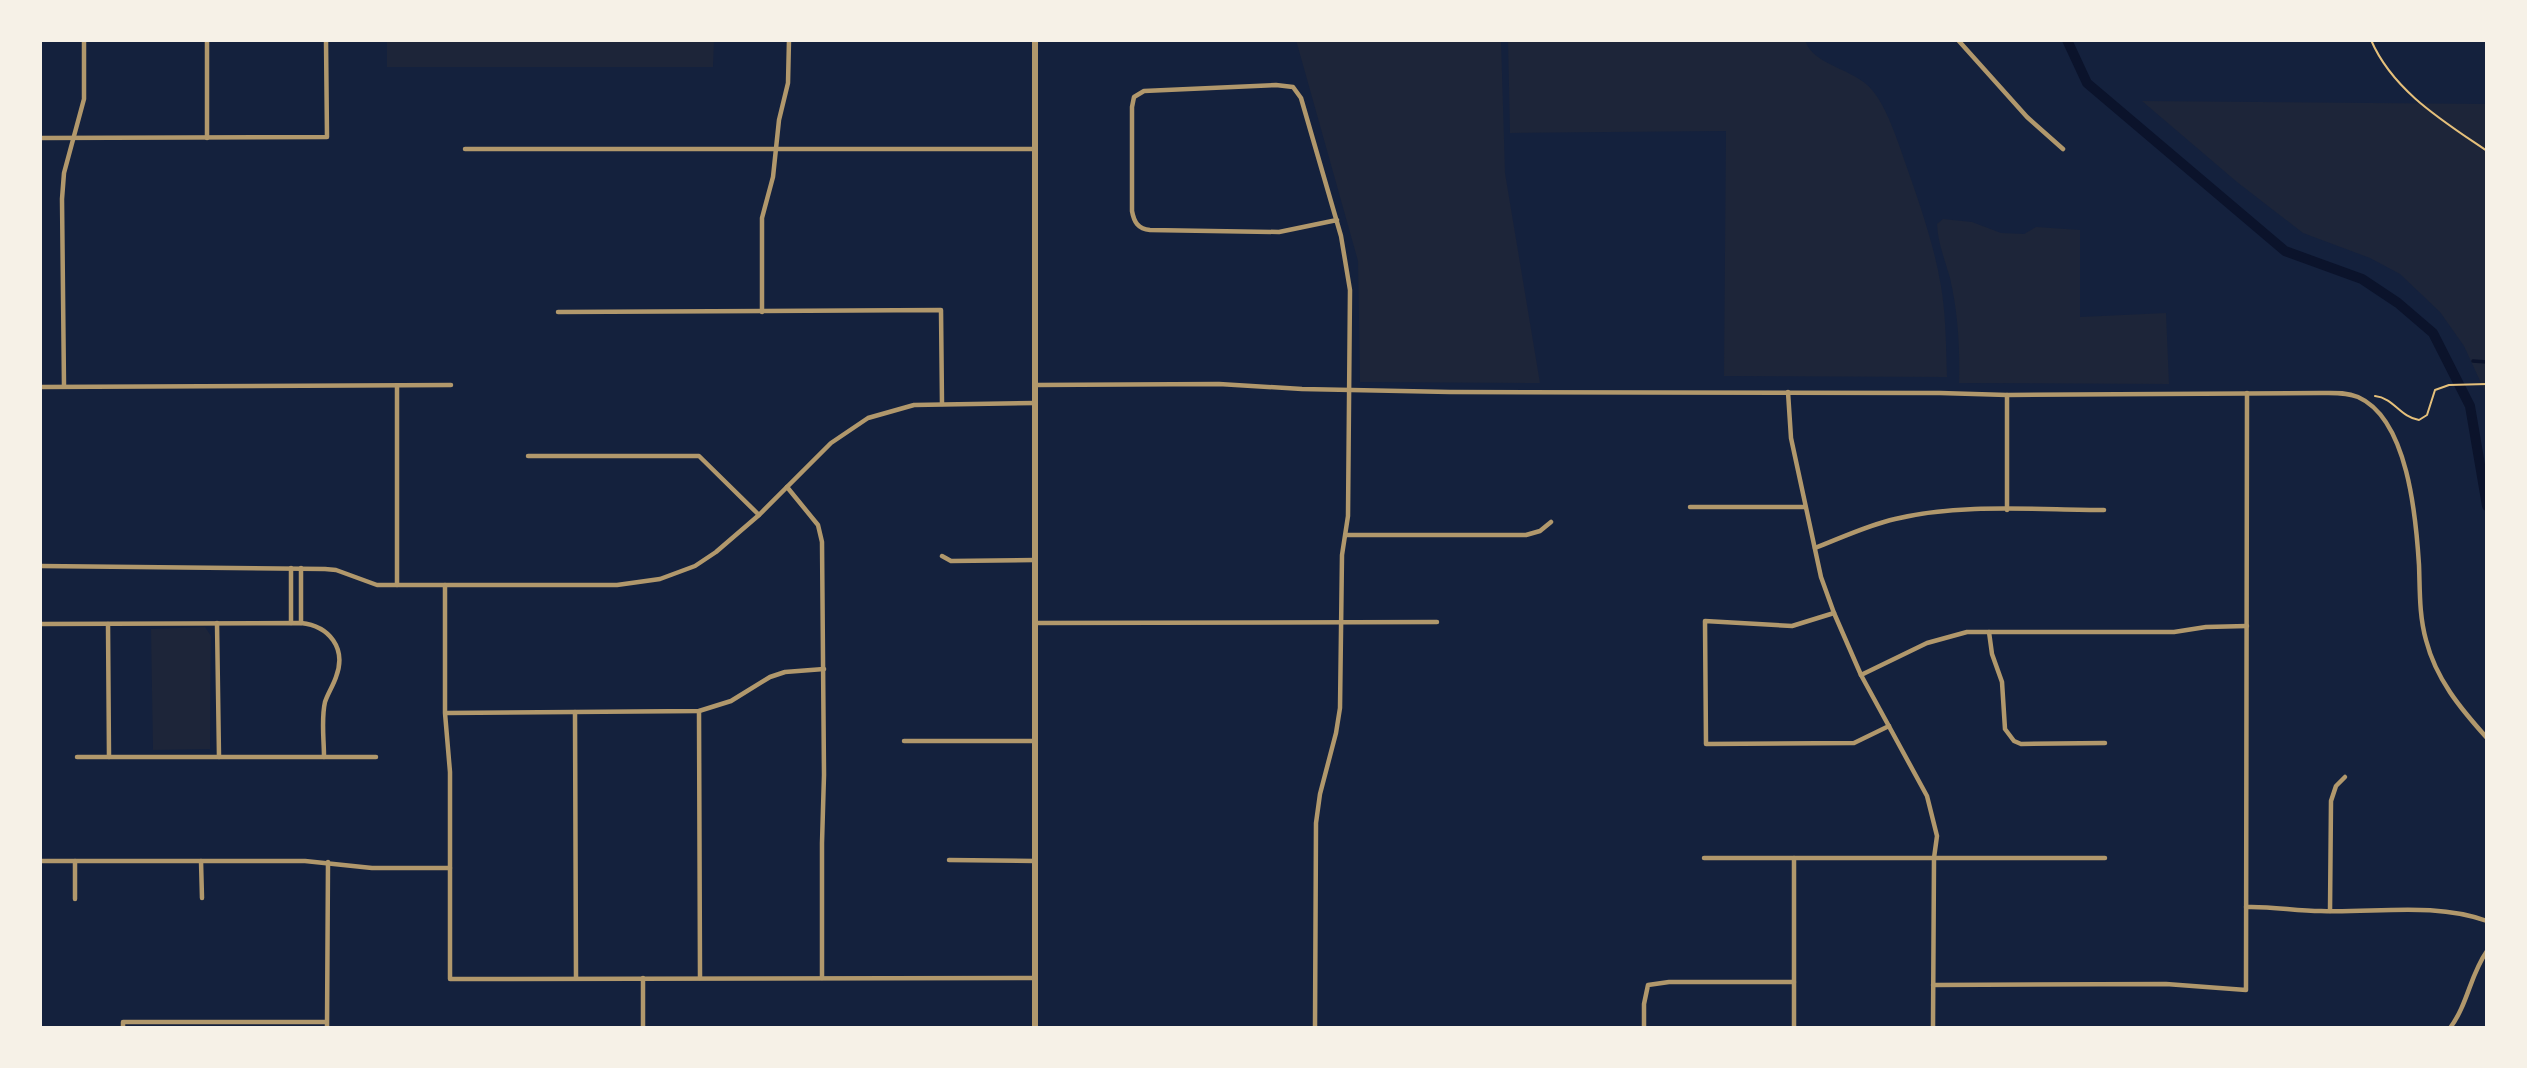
<svg xmlns="http://www.w3.org/2000/svg" width="2527" height="1068" viewBox="0 0 2527 1068" font-family="Montserrat,sans-serif">
	<rect width="100%" height="100%" fill="#14213d"/>
	<!-- green -->
	<g fill="#1d2539">
		<polygon points="387,40 714,40 713,67 387,67"/>
		<polygon points="1296,40 1501,40 1505,173 1540,383 1360,382 1358,261"/>
		<path d="M1508,40H1805C1813,66 1854,68 1872,90C1887,108 1897,139 1905,162C1919,202 1934,244 1941,286C1946,316 1946,346 1947,377L1724,376L1726,131L1510,133Z"/>
		<polygon points="2142,101 2487,104 2487,396 2464,346 2440,312 2400,274 2370,258 2303,233 2237,182"/>
		<path d="M1943,219L1972,222L2001,233L2024,234L2036,227L2080,230V317L2166,313L2169,384L1959,383C1960,347 1958,313 1950,278C1945,260 1938,244 1937,224Z"/>
		<polygon points="205,627 211,636 210,749 153,750 151,629"/>
	</g>
	<g fill="none" stroke-linecap="round" stroke-linejoin="round">
		<!-- stream -->
		<polyline stroke="#0b132b" stroke-width="3.5" points="2473,361 2487,362"/>
		<!-- canal -->
		<polyline stroke="#0b132b" stroke-width="10" points="2067,40 2087,83 2285,251 2362,279 2398,303 2433,333 2470,406 2487,506"/>
		<!-- path -->
		<g stroke="#e5c07b" stroke-width="2">
			<path d="M2371,40C2393,91 2443,121 2487,151"/>
			<path d="M2375,396C2394,398 2400,417 2419,420L2427,415L2435,390L2449,385L2487,384"/>
		</g>
		<!-- minor -->
		<g stroke="#b1986c" stroke-width="4.5">
			<polyline points="207,40 207,138"/>
			<polyline points="1958,40 2027,117 2063,149"/>
			<polyline points="40,138 327,137 326,40"/>
			<polyline points="465,149 1035,149"/>
			<polyline points="558,312 941,310 942,404"/>
			<polyline points="762,312 762,218 773,177 779,120 788,83 789,40"/>
			<path d="M1035,385L1219,384L1302,389L1450,392L1940,393L2007,395L2321,393C2333,393 2346,392 2358,397C2408,419 2416,517 2419,565C2420,590 2419,615 2426,640C2436,679 2460,708 2487,738"/>
			<polyline points="64,386 62,199 64,173 84,99 84,40"/>
			<polyline points="397,386 397,585"/>
			<polyline points="40,387 451,385"/>
			<polyline points="1788,392 1791,438 1821,577 1834,613 1861,675 1927,796 1937,836 1934,858 1933,1028"/>
			<polyline points="2007,395 2007,510"/>
			<polyline points="528,456 699,456 759,515"/>
			<polyline points="787,487 818,525 822,542 824,775 822,843 822,978"/>
			<polyline points="1690,507 1805,507"/>
			<polyline points="1346,535 1526,535 1540,531 1551,522"/>
			<path d="M1815,548C1841,538 1868,525 1895,519C1961,503 2037,510 2104,510"/>
			<polyline points="942,556 951,561 1035,560"/>
			<polyline points="40,566 325,569 336,570 377,585 617,585 660,579 695,566 716,552 759,515 831,443 868,418 914,405 1035,403"/>
			<polyline points="301,568 301,623"/>
			<polyline points="445,585 445,713 450,772 450,979 1035,978"/>
			<polyline points="1834,613 1792,626 1705,621 1706,744 1854,743 1889,726"/>
			<polyline points="217,623 219,757"/>
			<polyline points="291,623 291,568"/>
			<polyline points="1035,623 1437,622"/>
			<path d="M40,624L301,623C329,626 347,648 336,677C333,686 328,693 325,702C321,719 324,739 324,757"/>
			<polyline points="108,624 109,757"/>
			<polyline points="1989,632 1992,654 2002,682 2005,729 2014,741 2021,744 2105,743"/>
			<polyline points="1861,675 1927,643 1967,632 2174,632 2206,627 2247,626"/>
			<polyline points="699,711 700,978"/>
			<polyline points="575,712 576,978"/>
			<polyline points="446,713 699,711 731,701 770,677 785,672 824,669"/>
			<polyline points="904,741 1035,741"/>
			<polyline points="77,757 376,757"/>
			<polyline points="1704,858 2105,858"/>
			<polyline points="1794,858 1794,1028"/>
			<polyline points="949,860 1035,861"/>
			<polyline points="40,861 305,861 372,868 450,868"/>
			<polyline points="75,861 75,899"/>
			<polyline points="201,861 202,898"/>
			<path d="M2246,907C2271,906 2296,911 2321,911C2375,913 2435,902 2487,921"/>
			<polyline points="2330,911 2331,801 2336,786 2345,777"/>
			<polyline points="643,978 643,1028"/>
			<polyline points="1933,985 2166,984 2246,990 2247,393"/>
			<polyline points="123,1028 123,1022 326,1022"/>
			<polyline points="327,1028 328,862"/>
			<path d="M1315,1028L1316,823L1320,794L1336,733L1340,708L1342,555L1348,516L1350,290L1341,236L1301,98L1293,87L1276,85L1144,91L1134,97L1132,107V211C1134,222 1138,229 1150,230L1279,232L1337,220"/>
			<polyline points="1644,1028 1644,1004 1648,985 1669,982 1794,982"/>
			<path d="M2450,1028C2468,1004 2470,975 2487,951"/>
		</g>
		<!-- tertiary -->
		<polyline stroke="#b1986c" stroke-width="6" points="1035,40 1035,1028"/>
	</g>
	<!-- border -->
	<rect width="2527" height="1068" fill="none" stroke="#f6f1e7" stroke-width="84"/>
</svg>
